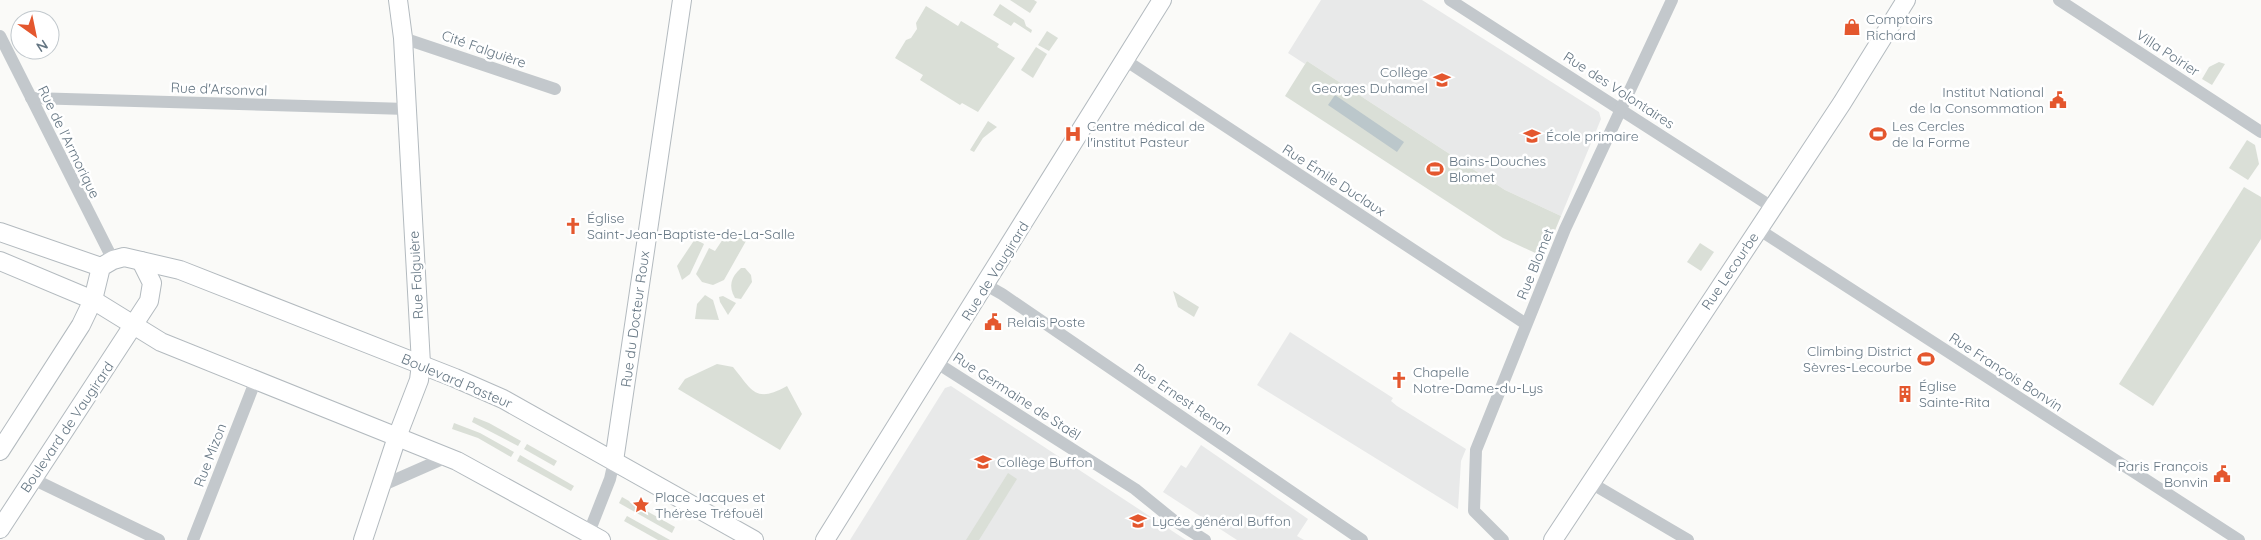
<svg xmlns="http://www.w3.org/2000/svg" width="2261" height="540" viewBox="0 0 2261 540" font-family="Quicksand,sans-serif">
	<rect width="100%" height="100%" fill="#fafaf8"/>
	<!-- built -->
	<g fill="#e8e9e9">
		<polygon points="1321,0 1422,0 1599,112 1601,119 1561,216 1505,190 1307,61 1305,64 1288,53"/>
		<polygon points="1290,332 1393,398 1391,401 1397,406 1466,449 1461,461 1458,509 1257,385"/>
		<polygon points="951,386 1186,540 850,540 945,388"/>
		<polygon points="1201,445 1308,519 1297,536 1304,540 1237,540 1163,492 1181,465 1186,468"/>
	</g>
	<!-- green -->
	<g fill="#dadfd7">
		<polygon points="1010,0 1034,0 1037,2 1030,13"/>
		<polygon points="1000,4 1024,20 1026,26 1032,30 1031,33 1014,22 1011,26 993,15"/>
		<polygon points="926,6 958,26 961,21 999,44 997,47 1015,58 978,112 962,103 960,105 920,80 923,75 895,58 906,40 911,38 917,29 916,23"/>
		<polygon points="1047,31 1058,38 1049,51 1038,45"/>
		<polygon points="1036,47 1047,54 1033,78 1021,70"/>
		<polygon points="1307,61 1505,190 1561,216 1544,257 1503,238 1285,96"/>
		<polygon points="2219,62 2225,64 2212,85 2202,79 2209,67"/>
		<polygon points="988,121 997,127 983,138 974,152 970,150"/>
		<polygon points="2247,140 2255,145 2259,164 2248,180 2229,168"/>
		<polygon points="2244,187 2261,197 2261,239 2153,406 2119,384"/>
		<polygon points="727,233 746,241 724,280 713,285 702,282 696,274 709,248 715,251"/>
		<polygon points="695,239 704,244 690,274 682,280 677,266"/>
		<polygon points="1700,243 1714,252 1701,271 1687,262"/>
		<path d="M741,268H745L751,275L752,282L741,299L735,298C728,286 731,277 741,268Z"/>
		<polygon points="1173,291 1199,307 1194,317 1178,307"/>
		<polygon points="705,295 713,300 719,320 695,319 697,304"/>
		<polygon points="723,296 736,303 728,315 720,302 719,297"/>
		<path d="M717,364L733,367C752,390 755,404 787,386L802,414L780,450L678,389L685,379Z"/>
		<polygon points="474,417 489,423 521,441 518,446 472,422"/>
		<polygon points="454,423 480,433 514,452 511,457 478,438 452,429"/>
		<polygon points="527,444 557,461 554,466 524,449"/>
		<polygon points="520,455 574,486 571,491 517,461"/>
		<polygon points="1008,473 1017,479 979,540 966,540"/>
		<polygon points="622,497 675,527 672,533 619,503"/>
		<polygon points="627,516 670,540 658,540 624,521"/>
	</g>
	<!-- water -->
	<polygon fill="#bbc7cb" points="1335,95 1404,142 1397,152 1328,105"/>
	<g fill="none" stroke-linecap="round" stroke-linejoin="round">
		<!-- secondary casing -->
		<g stroke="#b3babf" stroke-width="20">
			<g id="secondary">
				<polyline points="0,232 101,267"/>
				<polyline points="0,261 93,300 161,342 457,461 601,540"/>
				<polyline points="0,451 81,325 93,300 101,267 113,260 124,257 180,270 455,378 503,399 754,540"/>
				<polyline points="614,461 682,0"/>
				<polyline points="0,529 149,301 152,283 141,261"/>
				<polyline points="363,540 397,437 419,380 421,364 403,38 398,0"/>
				<polyline points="825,540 1162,0"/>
				<polyline points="1553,540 1842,103 1906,0"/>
			</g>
		</g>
		<!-- street -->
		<g stroke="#c3c8cc" stroke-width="12">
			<polyline points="1450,0 1772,207"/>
			<polyline points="2059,0 2261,132"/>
			<polyline points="0,36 113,260"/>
			<polyline points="403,38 555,89"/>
			<polyline points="1125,60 1526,324"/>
			<polyline points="31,98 407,109"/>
			<polyline points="1758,229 2239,540"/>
			<polyline points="986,285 1002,294 1362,540"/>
			<polyline points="937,363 1135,489 1172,519 1205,540"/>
			<polyline points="33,479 159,540"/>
			<polyline points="1591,483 1688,540"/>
			<polyline points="381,486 447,457"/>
			<polyline points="193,540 255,382"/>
			<polyline points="586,540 610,479 614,461"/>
			<polyline points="1503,540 1474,511 1476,450 1565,229 1672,0"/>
		</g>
		<!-- secondary -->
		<use href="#secondary" stroke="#fff" stroke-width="18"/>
	</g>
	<!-- icons -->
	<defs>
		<g id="shop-bare" transform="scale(1.35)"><path d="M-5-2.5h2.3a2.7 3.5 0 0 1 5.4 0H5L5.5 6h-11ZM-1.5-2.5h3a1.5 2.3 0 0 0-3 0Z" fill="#e4572e" stroke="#fff" stroke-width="2.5" paint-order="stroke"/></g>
		<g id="school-bare" transform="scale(1.35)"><path d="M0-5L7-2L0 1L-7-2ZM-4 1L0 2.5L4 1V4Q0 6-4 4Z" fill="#e4572e" stroke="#fff" stroke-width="2.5" paint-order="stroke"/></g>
		<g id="civic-bare" transform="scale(1.35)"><path d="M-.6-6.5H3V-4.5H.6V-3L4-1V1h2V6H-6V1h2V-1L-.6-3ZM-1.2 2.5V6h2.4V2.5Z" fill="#e4572e" stroke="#fff" stroke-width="2.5" paint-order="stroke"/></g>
		<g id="hospital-bare" transform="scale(1.35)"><path d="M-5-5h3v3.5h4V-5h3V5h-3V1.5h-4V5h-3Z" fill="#e4572e" stroke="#fff" stroke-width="2.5" paint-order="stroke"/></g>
		<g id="stadium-bare" transform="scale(1.35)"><path d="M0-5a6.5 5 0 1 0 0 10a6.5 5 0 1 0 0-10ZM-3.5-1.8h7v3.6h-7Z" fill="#e4572e" stroke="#fff" stroke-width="2.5" paint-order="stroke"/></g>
		<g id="church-bare" transform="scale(1.35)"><path d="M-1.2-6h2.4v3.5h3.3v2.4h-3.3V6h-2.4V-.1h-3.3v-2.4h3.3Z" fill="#e4572e" stroke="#fff" stroke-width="2.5" paint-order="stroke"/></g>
		<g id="building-bare" transform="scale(1.35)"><path d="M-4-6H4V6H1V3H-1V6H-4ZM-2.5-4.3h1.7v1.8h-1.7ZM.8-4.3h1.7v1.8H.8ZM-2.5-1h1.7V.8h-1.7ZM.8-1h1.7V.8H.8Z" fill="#e4572e" stroke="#fff" stroke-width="2.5" paint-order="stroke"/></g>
		<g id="sight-bare" transform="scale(1.35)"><path d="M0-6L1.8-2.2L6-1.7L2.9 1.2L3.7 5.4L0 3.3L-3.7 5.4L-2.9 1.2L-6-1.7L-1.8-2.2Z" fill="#e4572e" stroke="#fff" stroke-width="2.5" paint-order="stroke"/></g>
	</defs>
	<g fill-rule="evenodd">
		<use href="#shop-bare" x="1852" y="27"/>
		<use href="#school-bare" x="1442" y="80"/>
		<use href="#civic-bare" x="2058" y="100"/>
		<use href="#hospital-bare" x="1073" y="134"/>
		<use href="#stadium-bare" x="1878" y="134"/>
		<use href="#school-bare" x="1532" y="136"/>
		<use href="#stadium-bare" x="1435" y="169"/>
		<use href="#church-bare" x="573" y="226"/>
		<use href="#civic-bare" x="993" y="322"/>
		<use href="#stadium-bare" x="1926" y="359"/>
		<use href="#church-bare" x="1399" y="380"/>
		<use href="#building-bare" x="1905" y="394"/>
		<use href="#school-bare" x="983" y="462"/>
		<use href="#civic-bare" x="2222" y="474"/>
		<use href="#sight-bare" x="641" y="505"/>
		<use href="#school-bare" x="1138" y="521"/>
	</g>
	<g text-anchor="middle" stroke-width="5" stroke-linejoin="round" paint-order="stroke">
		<!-- poi labels -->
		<g font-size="14" fill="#657683" stroke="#fff" text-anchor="start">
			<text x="1866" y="24">Comptoirs<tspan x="1866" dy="16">Richard</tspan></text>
			<text x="1428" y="77" text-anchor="end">Collège<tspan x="1428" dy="16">Georges Duhamel</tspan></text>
			<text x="2044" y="97" text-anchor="end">Institut National<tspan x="2044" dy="16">de la Consommation</tspan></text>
			<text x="1087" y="131">Centre médical de<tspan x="1087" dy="16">l'institut Pasteur</tspan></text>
			<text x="1892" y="131">Les Cercles<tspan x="1892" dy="16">de la Forme</tspan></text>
			<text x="1546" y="141">École primaire</text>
			<text x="1449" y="166">Bains-Douches<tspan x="1449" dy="16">Blomet</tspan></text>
			<text x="587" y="223">Église<tspan x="587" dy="16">Saint-Jean-Baptiste-de-La-Salle</tspan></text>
			<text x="1007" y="327">Relais Poste</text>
			<text x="1912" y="356" text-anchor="end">Climbing District<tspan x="1912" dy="16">Sèvres-Lecourbe</tspan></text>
			<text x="1413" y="377">Chapelle<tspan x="1413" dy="16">Notre-Dame-du-Lys</tspan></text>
			<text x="1919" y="391">Église<tspan x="1919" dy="16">Sainte-Rita</tspan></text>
			<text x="997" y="467">Collège Buffon</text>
			<text x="2208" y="471" text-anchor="end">Paris François<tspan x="2208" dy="16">Bonvin</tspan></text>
			<text x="655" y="502">Place Jacques et<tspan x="655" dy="16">Thérèse Tréfouël</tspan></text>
			<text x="1152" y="526">Lycée général Buffon</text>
		</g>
		<!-- street labels -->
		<g font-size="14" fill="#657683" stroke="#fff">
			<text transform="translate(484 49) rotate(19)" y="5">Cité Falguière</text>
			<text transform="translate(2168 53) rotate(33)" y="5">Villa Poirier</text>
			<text transform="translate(219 89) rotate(2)" y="5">Rue d'Arsonval</text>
			<text transform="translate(1619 90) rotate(33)" y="5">Rue des Volontaires</text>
			<text transform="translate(69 142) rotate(64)" y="5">Rue de l'Armorique</text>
			<text transform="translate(1334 180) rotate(33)" y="5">Rue Émile Duclaux</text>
			<text transform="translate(1535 264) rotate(-68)" y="5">Rue Blomet</text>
			<text transform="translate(995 271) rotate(-58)" y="5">Rue de Vaugirard</text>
			<text transform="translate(1730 271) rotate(-56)" y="5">Rue Lecourbe</text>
			<text transform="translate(416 275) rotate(-93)" y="5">Rue Falguière</text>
			<text transform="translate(635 319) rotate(-82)" y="5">Rue du Docteur Roux</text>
			<text transform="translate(2006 372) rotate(33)" y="5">Rue François Bonvin</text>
			<text transform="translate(457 381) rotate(23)" y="5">Boulevard Pasteur</text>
			<text transform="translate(1017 396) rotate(33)" y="5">Rue Germaine de Staël</text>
			<text transform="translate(1183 399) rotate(34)" y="5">Rue Ernest Renan</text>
			<text transform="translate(67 427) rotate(-56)" y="5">Boulevard de Vaugirard</text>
			<text transform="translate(210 455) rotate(-69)" y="5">Rue Mizon</text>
		</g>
	</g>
	<!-- north arrow -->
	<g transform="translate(35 35) rotate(147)"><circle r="24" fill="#ffffff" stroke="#c1c8cd"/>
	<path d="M0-4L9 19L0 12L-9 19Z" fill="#e4572e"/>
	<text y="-8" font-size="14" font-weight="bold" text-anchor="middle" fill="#657683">N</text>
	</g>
</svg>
